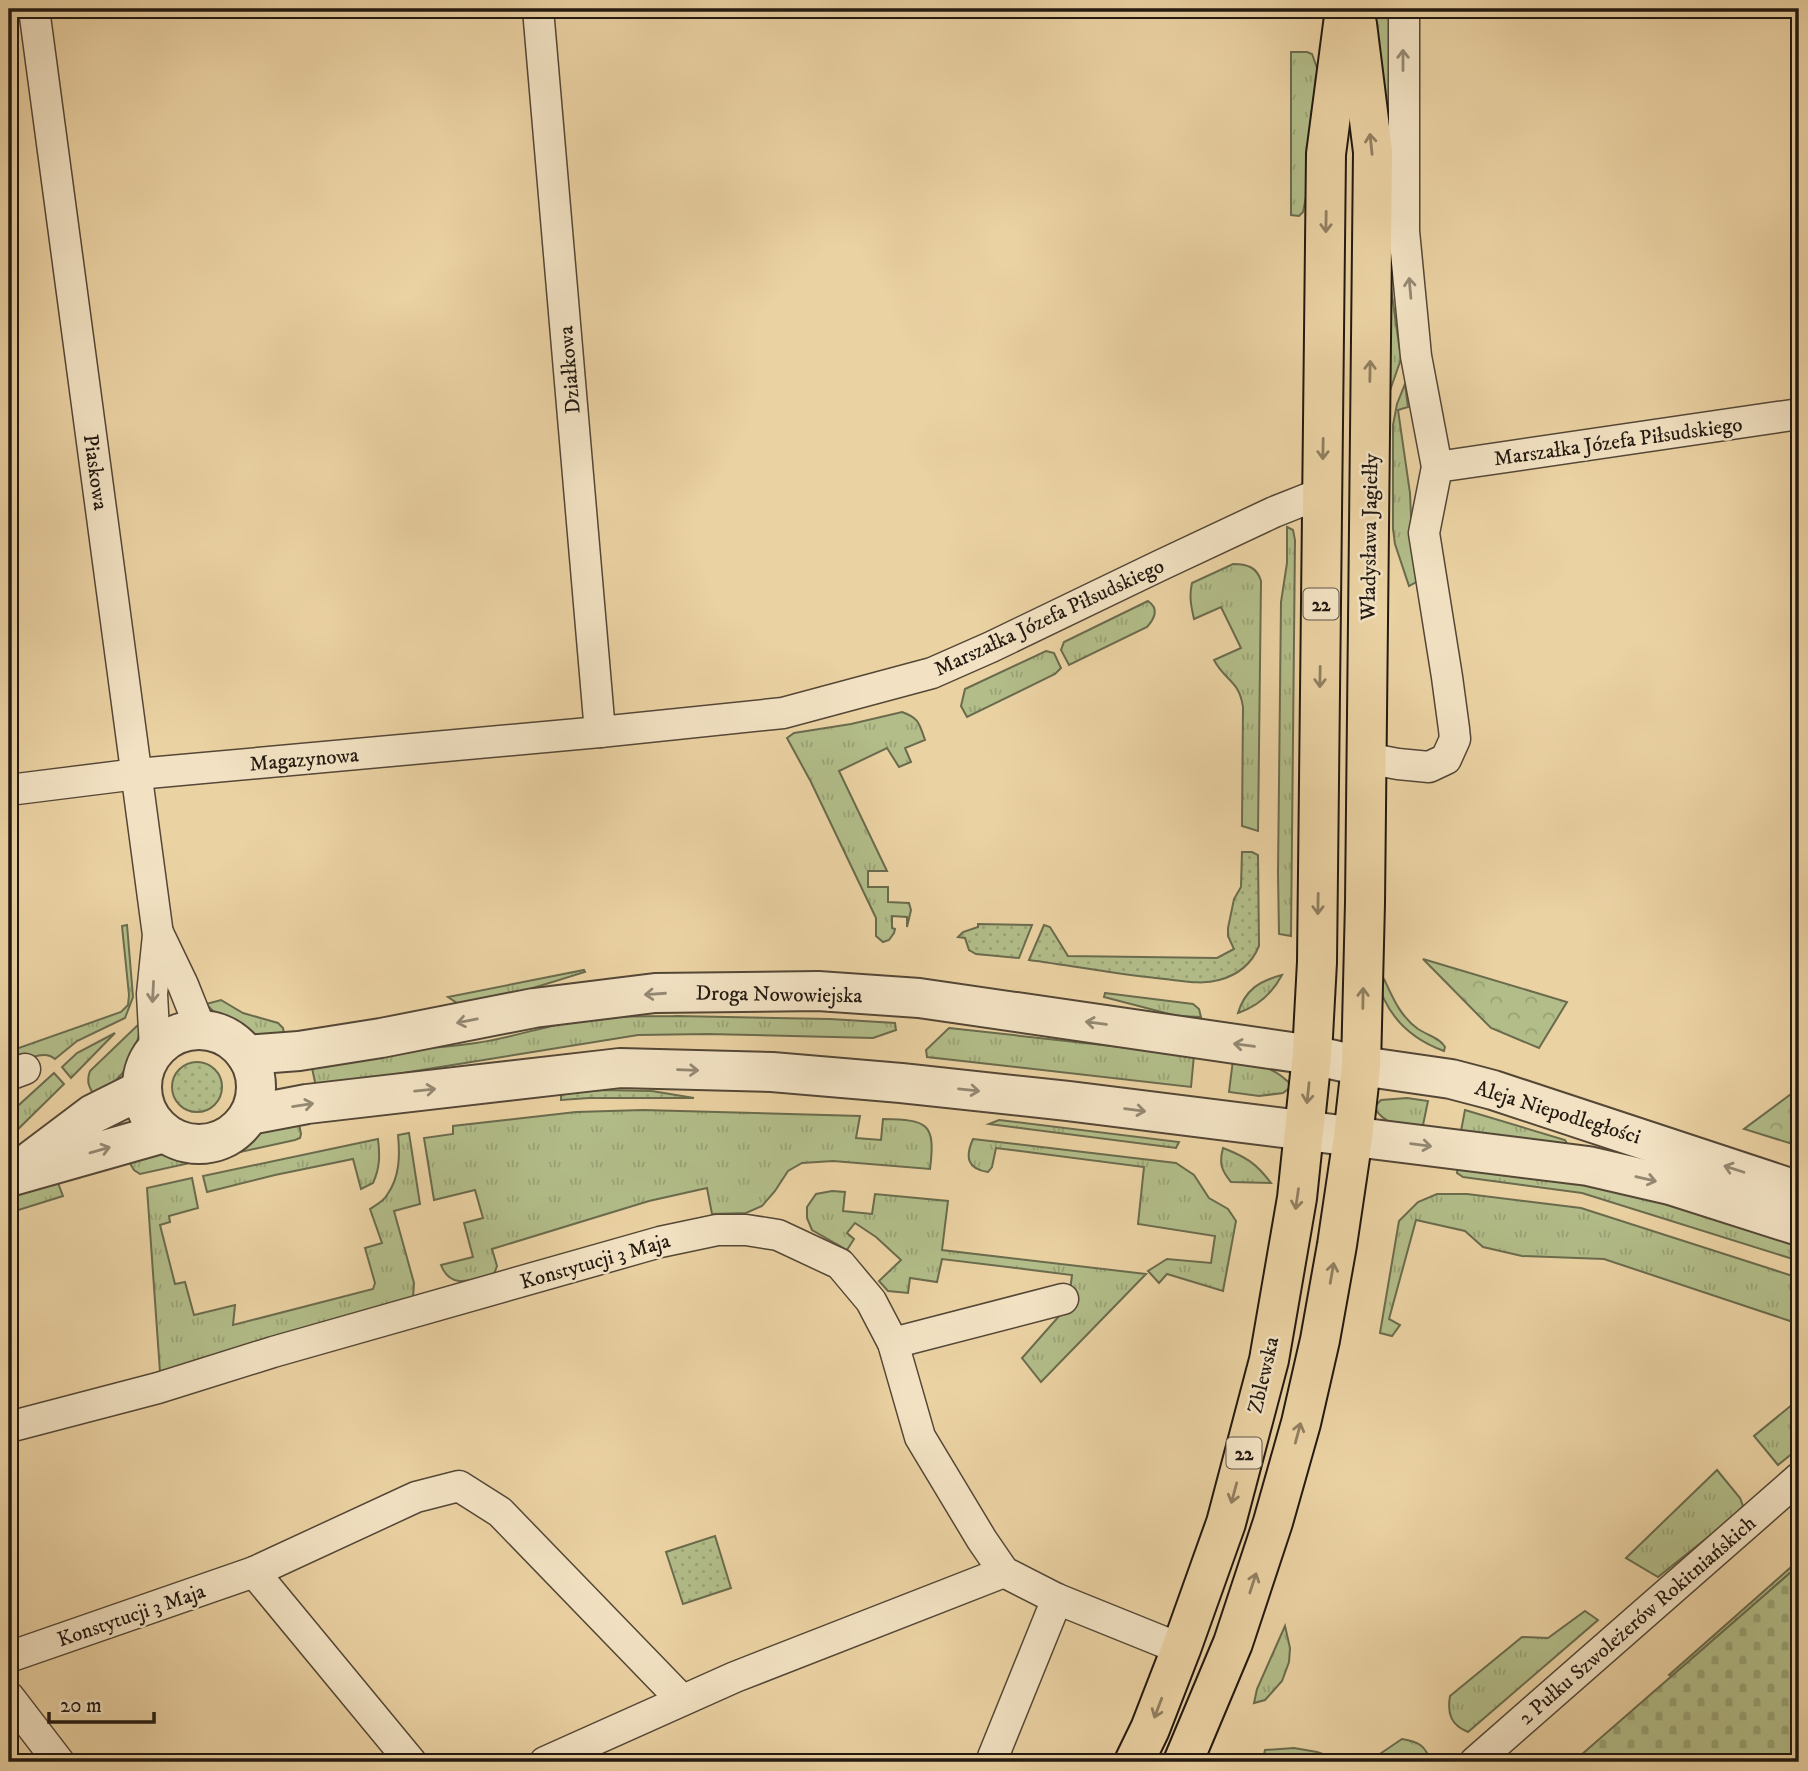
<svg xmlns="http://www.w3.org/2000/svg" width="1808" height="1771" viewBox="0 0 1808 1771" font-family="'IM FELL DW Pica',serif">
	<defs>
		<pattern id="grass-tufts" width="24" height="20" patternUnits="userSpaceOnUse" patternTransform="scale(1.75)"><rect width="24" height="20" fill="#b2bd89"/><path d="M3 7l-1-3M5 7V3M7 7l1-3M15 17l-1-3M17 17v-4M19 17l1-3" fill="none" stroke="#99a275"/></pattern>
		<pattern id="forest-crowns" width="20" height="18" patternUnits="userSpaceOnUse" patternTransform="scale(1.75)"><rect width="20" height="18" fill="#b2bd89"/><path d="M2 6a3 3 0 1 1 6 0M12 15a3 3 0 1 1 6 0" fill="none" stroke="#99a275"/></pattern>
		<pattern id="cemetery-stones" width="16" height="16" patternUnits="userSpaceOnUse" patternTransform="scale(1.75)"><rect width="16" height="16" fill="#b2bd89"/><path d="M2 7V4a2 2 0 0 1 4 0v3zM10 15v-3a2 2 0 0 1 4 0v3z" fill="#99a275"/></pattern>
		<pattern id="park-dots" width="8" height="8" patternUnits="userSpaceOnUse" patternTransform="scale(1.75)"><rect width="8" height="8" fill="#b2bd89"/><path d="M2 2h.1M6 6h.1" fill="none" stroke="#99a275" stroke-width="1.8" stroke-linecap="round"/></pattern>
	</defs>
	<rect width="100%" height="100%" fill="#ebd2a3"/>
	<filter id="stains"><feTurbulence type="fractalNoise" baseFrequency=".00286" numOctaves="4"/><feColorMatrix values="0 0 0 0 .2 0 0 0 0 .09 0 0 0 0 .02 0 0 0 .5 -.17"/></filter>
	<radialGradient id="worn" r=".72"><stop offset=".6" stop-color="#630" stop-opacity="0"/><stop offset="1" stop-color="#630" stop-opacity=".3"/></radialGradient>
	<!-- grass -->
	<g fill="url(#grass-tufts)" stroke="#6a6b4d" stroke-width="2">
		<polygon points="1374,9 1390,9 1389,153 1375,21"/>
		<polygon points="1291,52 1307,52 1312,54 1317,68 1318,84 1308,187 1303,212 1299,216 1291,215"/>
		<polygon points="1389,274 1401,359 1386,402"/>
		<polygon points="1405,384 1408,407 1398,410 1410,493 1412,539 1418,581 1409,586 1395,544 1393,529 1393,425 1397,404"/>
		<polygon points="1287,527 1293,530 1295,540 1291,936 1279,934 1278,873 1281,602 1287,563"/>
		<path d="M1233,564C1247,564 1257,567 1261,581L1258,831L1242,826L1243,707C1239,680 1225,681 1214,660L1241,648L1221,607L1194,619C1191,606 1189,596 1192,583Z"/>
		<path d="M1148,601C1160,609 1154,619 1147,627L1069,665L1061,650L1064,642Z"/>
		<polygon points="1046,651 1054,653 1061,668 1055,674 967,717 961,706 965,689"/>
		<path d="M902,712C919,718 919,723 925,740L905,748L911,762L899,767L887,748L839,771L887,871H868V887H888V902L909,903L911,910L907,927V917L892,916V928L895,929L894,933L889,940L883,942L876,936V918L811,782L787,738L794,733L851,724Z"/>
		<path d="M127,925L133,997L125,1018L77,1041L55,1059C44,1049 27,1060 15,1065L10,1051L121,1012L128,1005L129,995L122,926Z"/>
		<polygon points="584,970 585,972 520,992 460,1005 448,997"/>
		<path d="M1282,975C1272,994 1258,1006 1238,1013C1245,990 1259,981 1282,975Z"/>
		<path d="M1376,976L1384,979C1393,998 1400,1016 1418,1029C1427,1035 1440,1038 1445,1047L1444,1051C1408,1038 1385,1014 1376,976Z"/>
		<polygon points="1105,993 1193,1004 1199,1009 1201,1017 1177,1016 1104,997"/>
		<polygon points="221,1000 243,1013 278,1023 283,1028 285,1039 250,1036 223,1021 206,1004"/>
		<path d="M677,1016L830,1019L895,1023L896,1030L873,1038L707,1034L638,1035L316,1087L310,1058C365,1050 421,1051 476,1043C511,1038 545,1026 580,1020C612,1015 645,1017 677,1016Z"/>
		<path d="M140,1023C138,1058 124,1078 95,1097C89,1087 86,1082 90,1071Z"/>
		<polygon points="949,1028 1194,1055 1191,1087 927,1057 926,1050"/>
		<polygon points="115,1033 71,1078 62,1067 77,1053"/>
		<path d="M1233,1060C1257,1065 1275,1066 1292,1086L1283,1093L1259,1096L1229,1092Z"/>
		<polygon points="54,1073 64,1084 9,1138 9,1114"/>
		<path d="M1407,1098L1428,1101L1422,1130C1404,1128 1383,1124 1374,1107L1381,1100Z"/>
		<path d="M643,1110L860,1116L856,1138L881,1140L883,1119C927,1120 936,1122 930,1169L833,1161L802,1163L788,1171L775,1191L762,1206L746,1213L712,1214L707,1188L649,1201L492,1249L497,1266L494,1274C473,1279 451,1291 441,1265L473,1257L464,1223L483,1218L475,1190L434,1200L424,1138L453,1134V1126L576,1112Z"/>
		<polygon points="1465,1110 1565,1140 1568,1145 1460,1136"/>
		<polygon points="298,1118 301,1134 300,1138 295,1140 140,1174 134,1170 125,1155 162,1151 195,1158 211,1158 232,1149 255,1132"/>
		<polygon points="999,1120 1179,1142 1176,1148 989,1124"/>
		<path d="M409,1133L420,1204L394,1211L414,1283L413,1298L160,1372L147,1188L192,1178L198,1208L169,1216L170,1222L160,1225L175,1284L185,1282L194,1315L235,1305L233,1325L373,1289L375,1283L365,1248L382,1243L370,1209C376,1205 384,1201 387,1195C400,1177 400,1155 398,1135Z"/>
		<path d="M378,1139C380,1155 380,1168 373,1183L361,1189L353,1159L275,1175L207,1192L203,1176Z"/>
		<path d="M973,1139L1176,1163L1194,1175L1209,1198L1228,1209L1236,1221L1223,1291L1167,1274L1159,1283L1148,1271L1167,1259L1211,1263L1215,1236L1138,1224L1144,1167L996,1148L992,1167L988,1172C967,1169 965,1157 973,1139Z"/>
		<path d="M1223,1148C1246,1157 1256,1163 1271,1183L1231,1182C1221,1170 1219,1163 1223,1148Z"/>
		<polygon points="1458,1163 1580,1178 1799,1237 1799,1261 1582,1193 1463,1177 1457,1173"/>
		<polygon points="58,1183 63,1196 9,1213 9,1196"/>
		<polygon points="832,1191 845,1192 843,1211 872,1214 875,1194 948,1201 942,1250 1146,1274 1041,1382 1022,1358 1068,1306 1072,1275 942,1259 937,1282 910,1278 908,1293 888,1291 879,1281 901,1260 876,1237 855,1223 847,1233 854,1239 847,1250 812,1230 807,1218 807,1207 816,1194"/>
		<polygon points="1437,1194 1467,1194 1581,1208 1799,1278 1799,1324 1604,1259 1522,1256 1483,1247 1465,1231 1416,1220 1389,1319 1400,1325 1392,1336 1380,1333 1399,1221 1418,1202"/>
		<polygon points="1799,1399 1799,1448 1778,1465 1754,1436"/>
		<polygon points="1717,1470 1740,1498 1743,1506 1737,1514 1658,1577 1626,1558"/>
		<polygon points="1799,1560 1799,1565 1672,1677 1669,1675"/>
		<path d="M1585,1611L1598,1620L1468,1732C1451,1725 1447,1714 1450,1696L1522,1637L1548,1638Z"/>
		<polygon points="1285,1626 1290,1648 1289,1662 1282,1681 1265,1700 1254,1703 1257,1689"/>
		<path d="M1402,1739C1419,1742 1425,1745 1431,1762H1368Z"/>
		<polygon points="1294,1748 1317,1752 1347,1762 1268,1762 1263,1759 1265,1750"/>
	</g>
	<!-- forest -->
	<g fill="url(#forest-crowns)" stroke="#6a6b4d" stroke-width="2">
		<polygon points="1423,959 1567,1002 1539,1048 1491,1028"/>
		<polygon points="1799,1088 1799,1146 1744,1129"/>
	</g>
	<!-- cemetery -->
	<polygon fill="url(#cemetery-stones)" stroke="#6a6b4d" stroke-width="2" points="1799,1565 1799,1762 1573,1762"/>
	<!-- park -->
	<g fill="url(#park-dots)" stroke="#6a6b4d" stroke-width="2">
		<path d="M1242,852H1252L1258,855L1259,946C1252,963 1238,975 1219,980C1202,985 1183,981 1165,979C1120,975 1075,966 1029,960L1044,925L1050,927L1068,956L1217,958L1234,949L1228,936V928L1234,899L1241,887Z"/>
		<polygon points="978,924 1032,925 1019,958 976,954 969,950 965,938 958,937 963,932 978,927"/>
		<circle cx="197" cy="1087" r="25"/>
		<polygon points="601,1090 652,1091 694,1098 589,1098 561,1100 561,1092"/>
		<polygon points="715,1536 731,1588 683,1604 666,1552"/>
	</g>
	<g fill="none" stroke-linecap="round" stroke-linejoin="round">
		<!-- minor casing -->
		<g stroke="#544736" stroke-width="33">
			<g id="minor">
				<polyline points="34,9 158,935 152,994 155,1049"/>
				<polyline points="538,9 600,732"/>
				<polyline points="1437,467 1799,414"/>
				<polyline points="1366,758 1398,764 1429,767 1446,759 1455,739 1454,729 1447,677 1424,533 1437,467 1416,356 1404,231 1404,9"/>
				<polyline points="9,790 137,774 600,732 783,713 932,673 991,647 1159,566 1274,512 1322,493"/>
				<polyline points="159,935 183,985 201,1030"/>
				<polyline points="9,1075 25,1069"/>
				<polyline points="893,1343 1063,1299"/>
				<polyline points="9,1427 158,1388 273,1352 660,1242 717,1230 746,1230 778,1235 840,1264 871,1301 893,1343 920,1437 982,1540 1004,1572 1057,1599 1181,1649"/>
				<polyline points="254,1572 411,1762"/>
				<polyline points="9,1657 254,1572 416,1497 459,1486 500,1512 682,1700"/>
				<polyline points="9,1697 59,1762"/>
				<polyline points="545,1762 735,1677 1004,1572"/>
				<polyline points="991,1762 1057,1599"/>
				<polyline points="1475,1762 1799,1478"/>
			</g>
		</g>
		<!-- tertiary casing -->
		<g stroke="#544736" stroke-width="42">
			<g id="tertiary">
				<circle cx="199" cy="1087" r="57"/>
				<polyline points="246,1055 299,1051 381,1038 534,1008 655,993 818,991 919,998 1312,1055 1361,1066 1451,1079 1493,1090 1799,1191"/>
				<polyline points="249,1115 307,1104 620,1068 772,1072 901,1083 1068,1101 1588,1166 1670,1185 1799,1226"/>
				<polyline points="32,1160 93,1114 141,1090"/>
				<polyline points="9,1177 164,1133"/>
			</g>
		</g>
		<!-- primary casing -->
		<g stroke="#221911" stroke-width="42">
			<g id="primary">
				<polyline points="1134,1762 1150,1729 1181,1649 1226,1523 1269,1360 1297,1198 1312,1055 1317,962 1326,154 1345,9"/>
				<polyline points="1183,1762 1233,1643 1273,1522 1301,1423 1320,1340 1337,1245 1353,1137 1361,1066 1365,903 1373,152 1357,24"/>
			</g>
		</g>
		<!-- minor -->
		<use href="#minor" stroke="#f2e2c3" stroke-width="30"/>
		<!-- tertiary -->
		<use href="#tertiary" stroke="#f2e2c3" stroke-width="38"/>
		<!-- primary -->
		<use href="#primary" stroke="#ebd2a3" stroke-width="38"/>
	</g>
	<!-- one-way arrows -->
	<defs><path id="oneway-shaft" d="M-6 0H5M1.5-3L5.5 0L1.5 3" fill="none" stroke-width="1.6" stroke-linecap="round" stroke-linejoin="round" transform="scale(1.75)"/></defs>
	<g stroke="#948873">
		<use href="#oneway-shaft" transform="translate(1403 60) rotate(-90)"/>
		<use href="#oneway-shaft" transform="translate(1410 288) rotate(-95)"/>
		<use href="#oneway-shaft" transform="translate(153 992) rotate(93)"/>
		<use href="#oneway-shaft" transform="translate(655 994) rotate(176)"/>
		<use href="#oneway-shaft" transform="translate(467 1021) rotate(169)"/>
		<use href="#oneway-shaft" transform="translate(1096 1023) rotate(-172)"/>
		<use href="#oneway-shaft" transform="translate(1244 1045) rotate(-172)"/>
		<use href="#oneway-shaft" transform="translate(688 1070) rotate(2)"/>
		<use href="#oneway-shaft" transform="translate(425 1090) rotate(-6)"/>
		<use href="#oneway-shaft" transform="translate(969 1090) rotate(6)"/>
		<use href="#oneway-shaft" transform="translate(303 1105) rotate(-9)"/>
		<use href="#oneway-shaft" transform="translate(1135 1110) rotate(7)"/>
		<use href="#oneway-shaft" transform="translate(1421 1145) rotate(7)"/>
		<use href="#oneway-shaft" transform="translate(100 1150) rotate(-16)"/>
		<use href="#oneway-shaft" transform="translate(1734 1169) rotate(-162)"/>
		<use href="#oneway-shaft" transform="translate(1646 1179) rotate(13)"/>
	</g>
	<g stroke="#917f61">
		<use href="#oneway-shaft" transform="translate(1371 144) rotate(-96)"/>
		<use href="#oneway-shaft" transform="translate(1326 222) rotate(91)"/>
		<use href="#oneway-shaft" transform="translate(1370 371) rotate(-89)"/>
		<use href="#oneway-shaft" transform="translate(1323 449) rotate(91)"/>
		<use href="#oneway-shaft" transform="translate(1320 677) rotate(91)"/>
		<use href="#oneway-shaft" transform="translate(1318 904) rotate(91)"/>
		<use href="#oneway-shaft" transform="translate(1363 998) rotate(-89)"/>
		<use href="#oneway-shaft" transform="translate(1308 1093) rotate(96)"/>
		<use href="#oneway-shaft" transform="translate(1297 1199) rotate(98)"/>
		<use href="#oneway-shaft" transform="translate(1332 1273) rotate(-80)"/>
		<use href="#oneway-shaft" transform="translate(1298 1433) rotate(-75)"/>
		<use href="#oneway-shaft" transform="translate(1234 1493) rotate(105)"/>
		<use href="#oneway-shaft" transform="translate(1253 1583) rotate(-72)"/>
		<use href="#oneway-shaft" transform="translate(1158 1708) rotate(111)"/>
	</g>
	<g text-anchor="middle" stroke-width="5" stroke-linejoin="round" paint-order="stroke">
		<!-- shield labels -->
		<g fill="#f2e2c3" stroke="#605546" stroke-width="2">
			<rect x="1303.5" y="588.5" width="35" height="31" rx="5"/>
			<rect x="1226.5" y="1437.5" width="35" height="31" rx="5"/>
		</g>
		<g font-size="19" font-weight="bold" fill="#221911">
			<text x="1321" y="611">22</text>
			<text x="1244" y="1460">22</text>
		</g>
		<!-- street labels -->
		<g font-size="21" fill="#221911" stroke="#f2e2c3">
			<text transform="translate(569 370) rotate(-95)" y="7">Działkowa</text>
			<text transform="translate(1618 441) rotate(-8)" y="7">Marszałka Józefa Piłsudskiego</text>
			<text transform="translate(96 472) rotate(82)" y="7">Piaskowa</text>
			<text transform="translate(1369 537) rotate(-89)" y="7">Władysława Jagiełły</text>
			<text transform="translate(1049 617) rotate(-25)" y="7">Marszałka Józefa Piłsudskiego</text>
			<text transform="translate(304 759) rotate(-5)" y="7">Magazynowa</text>
			<text transform="translate(779 994) rotate(1)" y="7">Droga Nowowiejska</text>
			<text transform="translate(1558 1112) rotate(17)" y="7">Aleja Niepodległości</text>
			<text transform="translate(595 1261) rotate(-16)" y="7">Konstytucji 3 Maja</text>
			<text transform="translate(1263 1375) rotate(-77)" y="7">Zblewska</text>
			<text transform="translate(131 1615) rotate(-19)" y="7">Konstytucji 3 Maja</text>
			<text transform="translate(1637 1620) rotate(-41)" y="7">2 Pułku Szwoleżerów Rokitniańskich</text>
		</g>
	</g>
	<!-- margin -->
	<rect width="1808" height="1771" fill="none" stroke="#ebd2a3" stroke-width="35"/>
	<rect x="10" y="10" width="1787" height="1750" fill="none" stroke="#221911" stroke-width="3.5"/>
	<rect x="18" y="18" width="1773" height="1736" fill="none" stroke="#221911" stroke-width="2"/>
	<!-- scale -->
	<path d="M49 1712v10h105v-10" fill="none" stroke="#221911" stroke-width="3.5"/>
	<text x="60" y="1712" font-size="21" fill="#221911" stroke="#f2e2c3" stroke-width="5" paint-order="stroke">20 m</text>
	<rect width="100%" height="100%" filter="url(#stains)"/>
	<rect width="100%" height="100%" fill="url(#worn)"/>
</svg>
